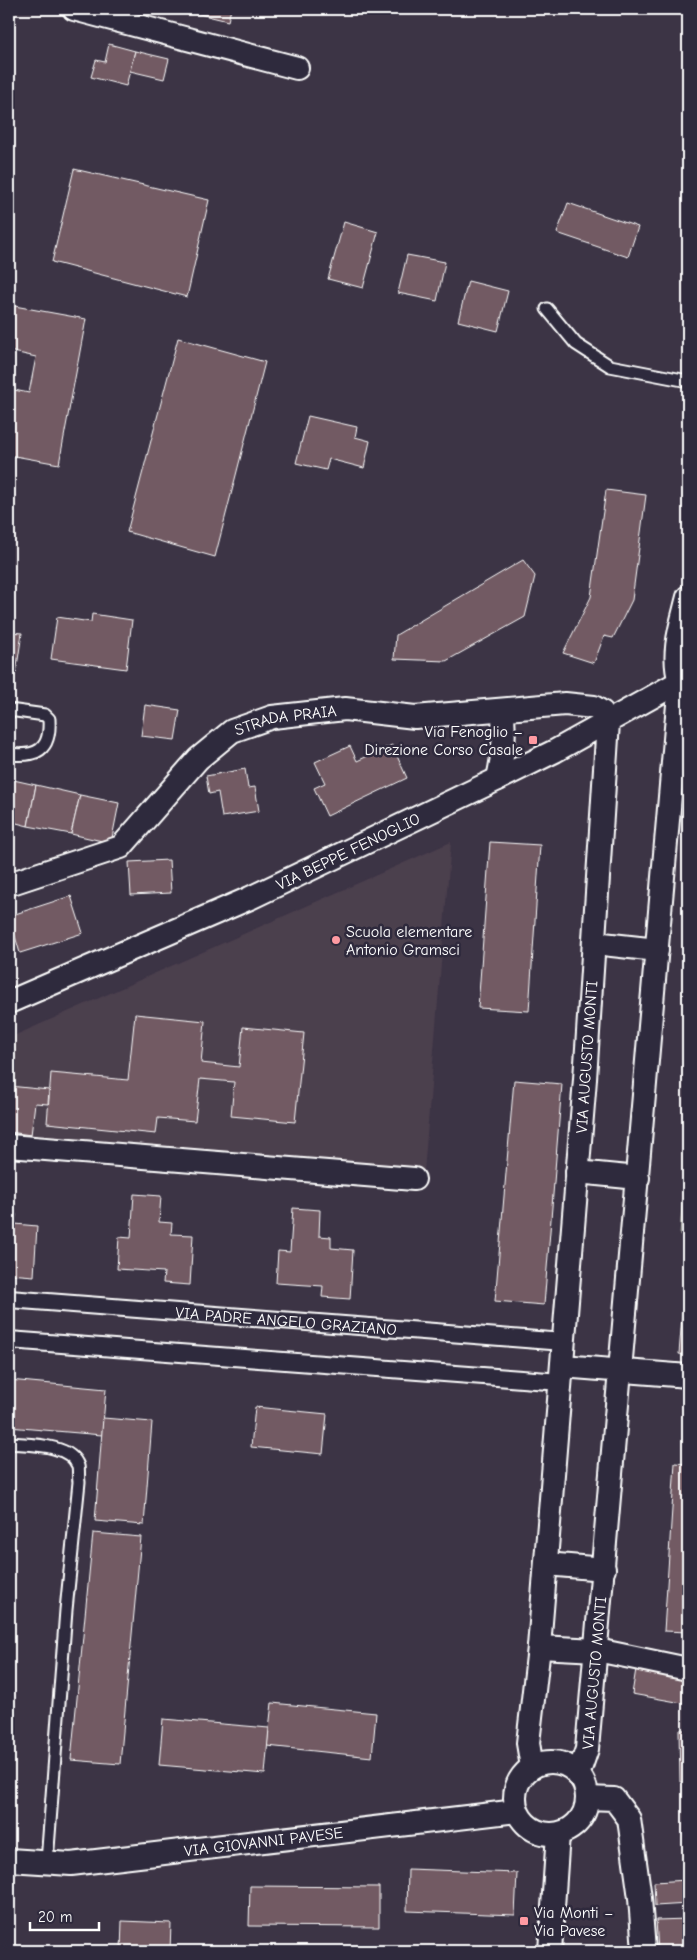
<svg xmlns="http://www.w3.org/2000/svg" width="697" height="1960" viewBox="0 0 697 1960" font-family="'Comic Neue',sans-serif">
	<rect width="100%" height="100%" fill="#3c3445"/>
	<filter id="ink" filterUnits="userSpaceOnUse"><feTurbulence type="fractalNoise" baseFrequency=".02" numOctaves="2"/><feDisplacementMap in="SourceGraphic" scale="10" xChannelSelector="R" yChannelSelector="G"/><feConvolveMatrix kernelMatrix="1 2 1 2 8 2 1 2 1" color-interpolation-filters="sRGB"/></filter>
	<g filter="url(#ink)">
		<!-- built -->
		<polygon fill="#4c3f4e" points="451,842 424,1172 9,1136 9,1038"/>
		<!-- green -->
		<polygon fill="#666b5e" stroke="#b2b5ae" points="688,1114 688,1236 680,1235"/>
		<!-- building -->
		<g fill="#725a63" stroke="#fff">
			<polygon points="132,9 152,9 151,14"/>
			<polygon points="196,9 231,9 228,21 195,13"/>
			<polygon points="109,44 135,51 126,86 91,77 96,60 105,62"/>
			<polygon points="135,51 169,59 164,79 130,71"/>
			<polygon points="74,169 209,200 187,297 52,262"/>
			<polygon points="568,203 638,227 628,257 557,233"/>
			<polygon points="344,222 378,232 363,288 328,279"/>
			<polygon points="407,255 445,262 437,301 398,293"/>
			<polygon points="468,281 508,291 498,331 458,321"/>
			<polygon points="9,305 86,319 59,464 9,455 9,389 29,393 36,357 9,351"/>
			<polygon points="178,338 265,362 215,557 127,532"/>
			<polygon points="308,416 357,427 355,437 370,441 364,468 329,459 326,470 296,463"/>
			<polygon points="606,490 646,495 632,600 613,638 604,636 594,663 563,653 591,597"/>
			<polygon points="523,560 535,576 525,617 446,661 394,659 396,635"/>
			<polygon points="92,614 132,620 126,669 51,659 57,617 91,622"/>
			<polygon points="9,632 22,633 16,673 9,671"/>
			<polygon points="145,705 180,710 175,740 141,736"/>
			<polygon points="392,745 407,778 327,816 314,788 325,783 315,762 350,746 357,761"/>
			<polygon points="245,769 248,788 255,787 259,811 222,817 218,792 209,794 206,776"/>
			<polygon points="9,779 36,785 28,826 9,821"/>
			<polygon points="36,785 80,795 71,834 28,826"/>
			<polygon points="80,795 119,803 111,843 71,834"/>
			<polygon points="490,842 540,845 529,1011 478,1008"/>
			<polygon points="169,860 171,893 131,895 129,862"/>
			<polygon points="71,896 83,933 20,953 9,916"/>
			<polygon points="135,1014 205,1021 201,1063 239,1067 243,1027 304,1033 295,1122 231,1116 234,1082 200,1079 195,1121 158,1118 156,1134 47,1123 51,1073 128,1080"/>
			<polygon points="514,1080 562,1084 544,1305 495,1301"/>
			<polygon points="9,1086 49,1090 48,1104 35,1103 31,1135 9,1132"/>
			<polygon points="134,1194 161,1196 159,1222 172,1223 171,1234 193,1235 190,1285 163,1283 164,1272 117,1269 119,1237 131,1238"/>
			<polygon points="293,1208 320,1210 319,1236 331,1237 331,1248 353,1250 350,1299 322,1297 323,1286 276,1283 278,1251 290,1252"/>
			<polygon points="9,1213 16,1214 15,1224 37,1226 34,1276 9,1274"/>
			<polygon points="683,1304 688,1304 688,1355 679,1354"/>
			<polygon points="9,1380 106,1389 102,1435 9,1427"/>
			<polygon points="255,1407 327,1414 323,1454 251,1447"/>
			<polygon points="103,1418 152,1422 144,1525 95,1521"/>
			<polygon points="675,1463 688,1464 688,1632 664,1631"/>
			<polygon points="93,1533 141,1537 120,1764 71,1760"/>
			<polygon points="636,1669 688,1678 688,1704 632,1694"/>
			<polygon points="272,1703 376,1713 372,1757 267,1746"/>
			<polygon points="163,1719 269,1728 265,1774 159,1765"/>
			<polygon points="679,1730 688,1730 688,1782 680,1782"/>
			<polygon points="408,1869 517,1873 515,1915 407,1911"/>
			<polygon points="688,1880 688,1904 655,1906 654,1882"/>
			<polygon points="250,1886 379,1887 379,1927 249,1926"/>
			<polygon points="9,1899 13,1899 11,1951 9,1951"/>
			<polygon points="688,1919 688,1951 658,1951 656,1920"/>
			<polygon points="122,1921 171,1923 170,1951 121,1951"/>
		</g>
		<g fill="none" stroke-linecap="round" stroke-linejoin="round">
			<!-- service casing -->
			<g stroke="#fff" stroke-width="15">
				<g id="service">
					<polyline points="547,309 576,344 610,366 688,381"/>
					<path d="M9,710L45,715L49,719C51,751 36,757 9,754"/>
					<path d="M9,1443C28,1445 70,1443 78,1466C79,1470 78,1477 79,1482L66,1610L47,1862"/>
				</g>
			</g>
			<!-- pedestrian casing -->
			<g stroke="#fff" stroke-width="20">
				<g id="pedestrian">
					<path id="s1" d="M9,1299L564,1342"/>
					<polyline points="9,1340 561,1382"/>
				</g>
			</g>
			<!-- minor casing -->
			<g stroke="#fff" stroke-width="26">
				<g id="minor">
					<polyline points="74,9 297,68"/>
					<path d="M498,779C503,756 506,733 502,710"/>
					<path id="s2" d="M9,884L121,847L198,759L232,731L272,717L345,709L415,717L565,704L594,707L602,712L608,722L585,1079L539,1647L528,1743L532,1767"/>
					<polyline points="594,943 657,950"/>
					<path id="s3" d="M9,1002L250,898L498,779L555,751L688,677"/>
					<polyline points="9,1146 414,1179"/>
					<polyline points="577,1172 638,1178"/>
					<polyline points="562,1366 688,1376"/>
					<polyline points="546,1564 604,1569"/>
					<polyline points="539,1647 597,1650 688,1669"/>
					<circle cx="551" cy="1798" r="36"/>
					<path id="s4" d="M578,1775L587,1749L680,682C671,654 681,625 688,597"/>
					<polyline points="587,1798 614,1799 629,1819 640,1898 644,1951"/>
					<path id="s5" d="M9,1860L71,1864L517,1811"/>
					<polyline points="550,1951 558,1834"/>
				</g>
			</g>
			<!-- service -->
			<use href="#service" stroke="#2f2a3d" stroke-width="11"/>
			<!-- pedestrian -->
			<use href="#pedestrian" stroke="#2f2a3d" stroke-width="16"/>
			<!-- minor -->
			<use href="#minor" stroke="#2f2a3d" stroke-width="22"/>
		</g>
	</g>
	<!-- markers -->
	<g fill="#ff9aa2" stroke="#2f2a3d" stroke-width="2">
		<rect x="528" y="735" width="10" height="10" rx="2.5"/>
		<circle cx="336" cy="940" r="5"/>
		<rect x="519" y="1916" width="10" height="10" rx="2.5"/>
	</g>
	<g text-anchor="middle" stroke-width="5" stroke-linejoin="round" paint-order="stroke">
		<!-- street labels -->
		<g font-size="16" fill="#fff" stroke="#2f2a3d">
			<text dy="6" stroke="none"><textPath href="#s2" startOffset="334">STRADA PRAIA</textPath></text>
			<text dy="6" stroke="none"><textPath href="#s3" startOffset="371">VIA BEPPE FENOGLIO</textPath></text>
			<text transform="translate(586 1057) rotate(-86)" y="6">VIA AUGUSTO MONTI</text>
			<text dy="6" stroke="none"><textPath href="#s1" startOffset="278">VIA PADRE ANGELO GRAZIANO</textPath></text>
			<text dy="6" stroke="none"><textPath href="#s4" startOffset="104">VIA AUGUSTO MONTI</textPath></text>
			<text dy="6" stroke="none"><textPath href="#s5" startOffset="256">VIA GIOVANNI PAVESE</textPath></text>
		</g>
		<!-- poi labels -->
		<g font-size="16" fill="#fff" stroke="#2f2a3d" text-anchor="start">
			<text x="523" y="737" text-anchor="end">Via Fenoglio –<tspan x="523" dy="18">Direzione Corso Casale</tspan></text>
			<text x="346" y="937">Scuola elementare<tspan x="346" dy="18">Antonio Gramsci</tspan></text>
			<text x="534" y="1918">Via Monti –<tspan x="534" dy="18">Via Pavese</tspan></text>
		</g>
	</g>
	<!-- margin -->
	<rect width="697" height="1960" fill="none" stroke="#2f2a3d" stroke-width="30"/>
	<rect x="15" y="15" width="667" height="1930" fill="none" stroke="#fff" stroke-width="2" filter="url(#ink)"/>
	<!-- scale -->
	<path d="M30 1922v8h69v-8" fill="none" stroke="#ffffff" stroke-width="2.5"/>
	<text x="38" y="1922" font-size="15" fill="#ffffff" stroke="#2f2a3d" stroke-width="4" paint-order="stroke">20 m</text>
</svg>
